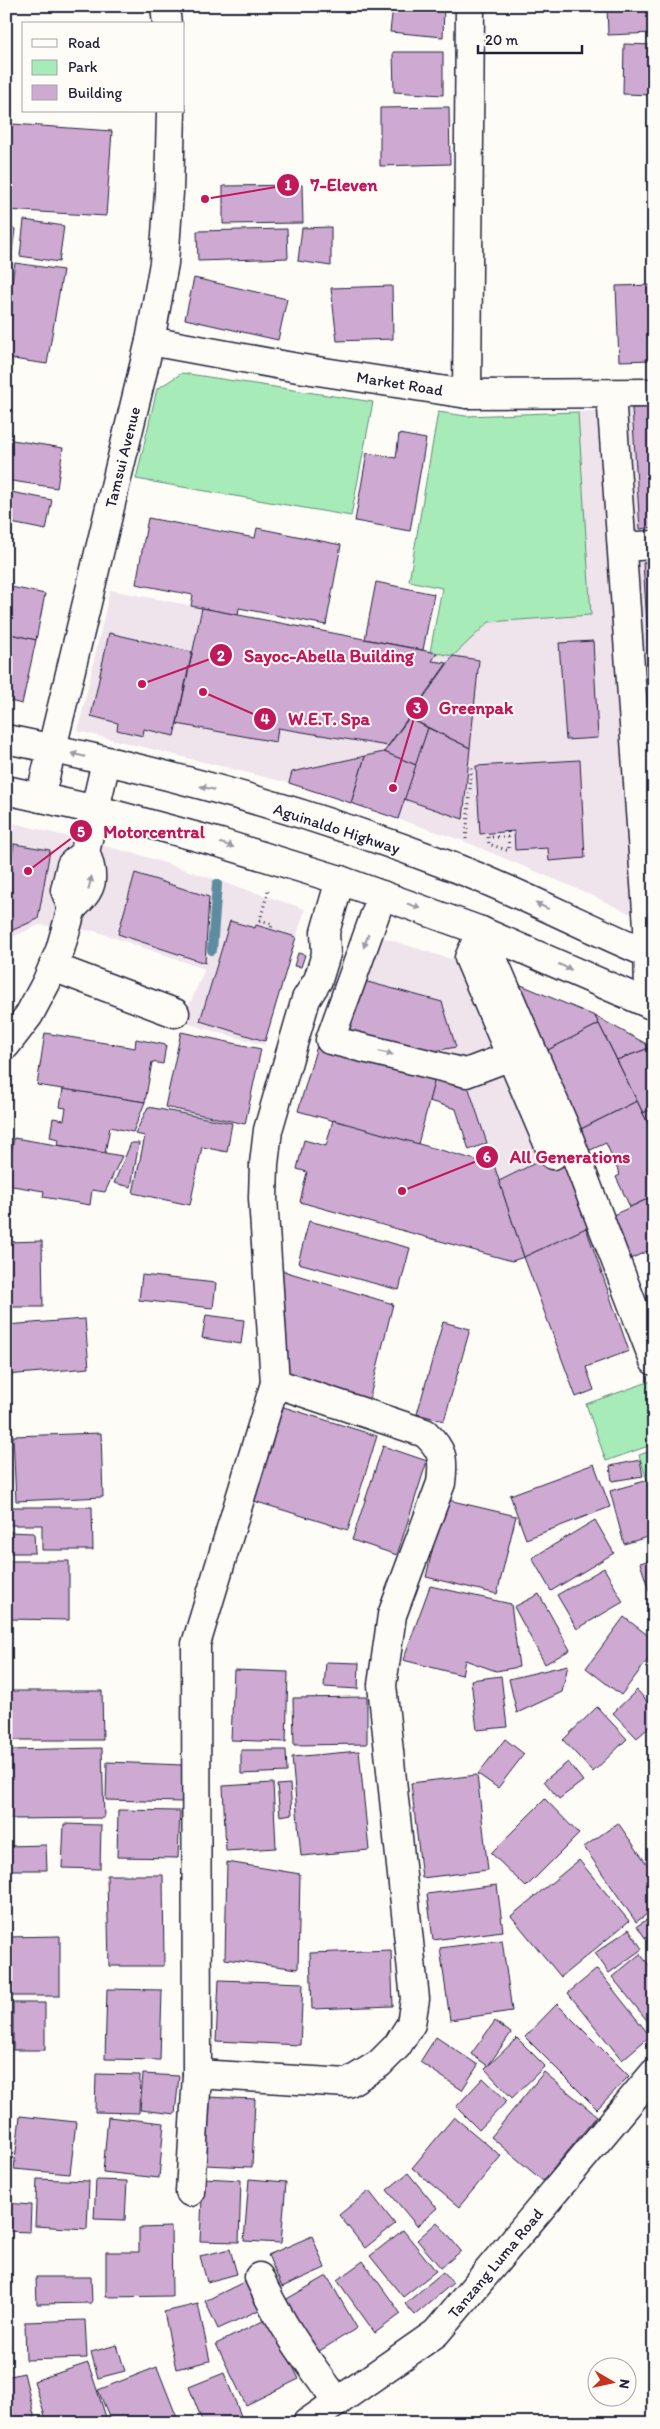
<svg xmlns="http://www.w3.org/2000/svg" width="660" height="2429" viewBox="0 0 660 2429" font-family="Itim,sans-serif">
	<rect width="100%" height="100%" fill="#fdfcf7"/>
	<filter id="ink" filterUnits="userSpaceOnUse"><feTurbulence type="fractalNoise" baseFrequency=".02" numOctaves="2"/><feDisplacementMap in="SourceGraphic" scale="10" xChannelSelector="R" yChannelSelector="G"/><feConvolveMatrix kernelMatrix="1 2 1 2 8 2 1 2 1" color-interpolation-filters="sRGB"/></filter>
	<g filter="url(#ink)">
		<!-- built -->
		<g fill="#efe3ec">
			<polygon points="654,407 654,925 587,893 461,840 398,819 289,783 78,731 110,590 453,656 489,622 591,615 578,412"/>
			<polygon points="6,821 140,855 305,909 264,1045 182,1022 205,969 95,931 39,925 6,940"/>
			<polygon points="359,930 488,971 564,1149 499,1181 467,1083 317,1046"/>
		</g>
		<!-- green -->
		<g fill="#a7ecb8" stroke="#64877a">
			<polygon points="182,373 373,402 351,516 136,479 157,389"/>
			<polygon points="438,412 466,416 578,412 591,615 489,622 453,656 430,652 442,588 409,581"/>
			<polygon points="654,1380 654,1444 606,1461 586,1404"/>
			<polygon points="654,1450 654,1501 639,1455"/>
		</g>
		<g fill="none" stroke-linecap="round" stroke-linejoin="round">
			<!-- stream -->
			<polyline stroke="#5d8ba0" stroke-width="10" points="212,950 217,884"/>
		</g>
		<!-- building -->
		<g fill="#ceaad3" stroke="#22223b">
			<polygon points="393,6 444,6 443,37 390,32"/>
			<polygon points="607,6 654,6 654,33 608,35"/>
			<polygon points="624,44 654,45 654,95 623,94"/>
			<polygon points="393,52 443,52 443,95 394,92"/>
			<polygon points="449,107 450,164 380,166 380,108"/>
			<polygon points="651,118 654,118 654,159 649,159"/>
			<polygon points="12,124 112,131 106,216 6,210"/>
			<polygon points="302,185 303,223 223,224 223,186"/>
			<polygon points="24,220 64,226 59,262 20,256"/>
			<polygon points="331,227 331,266 298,261 302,228"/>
			<polygon points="6,228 15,229 12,252 6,251"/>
			<polygon points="287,229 288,258 198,261 197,231"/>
			<polygon points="15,263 63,270 47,364 6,358 6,318"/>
			<polygon points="194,278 287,299 278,340 185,319"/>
			<polygon points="654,285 654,360 619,361 616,286"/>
			<polygon points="392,286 393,339 337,341 331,288"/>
			<polygon points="654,407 654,527 640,529 632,408"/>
			<polygon points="399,434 426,439 410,531 355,521 367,453 396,458"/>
			<polygon points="6,439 63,448 57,488 6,480"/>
			<polygon points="6,491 52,500 46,530 6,522"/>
			<polygon points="148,518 255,538 257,528 341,545 326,625 239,608 238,615 191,606 193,595 136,584"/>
			<polygon points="654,562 654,729 643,563"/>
			<polygon points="376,582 434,594 423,650 365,639"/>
			<polygon points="6,586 45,594 36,640 6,633"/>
			<polygon points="202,608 437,653 432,661 447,663 388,746 278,728 276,742 177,724"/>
			<polygon points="6,633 36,640 22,704 6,700"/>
			<polygon points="109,633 192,652 174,736 144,729 143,736 117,730 118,723 91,716"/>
			<polygon points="593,641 598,738 566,740 559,643"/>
			<polygon points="453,656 479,660 470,748 409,718"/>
			<polygon points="409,718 428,728 416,765 384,752"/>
			<polygon points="428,728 470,748 463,819 404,799"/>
			<polygon points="384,752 416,765 398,819 351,803 365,756"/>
			<polygon points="365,756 351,803 289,783 292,772"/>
			<polygon points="580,760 585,858 549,861 548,848 515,850 514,831 480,834 476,766"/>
			<polygon points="6,842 14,844 6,893"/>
			<polygon points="14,844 50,850 38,919 6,933 6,893"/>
			<polygon points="135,873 209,897 205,963 118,934"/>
			<polygon points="230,921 255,928 256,925 296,937 265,1041 200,1021"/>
			<polygon points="298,953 305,955 301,967 294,966"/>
			<polygon points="364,981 442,1002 456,1047 429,1052 348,1031"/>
			<polygon points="514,982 595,1016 599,1024 544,1052"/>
			<polygon points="595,1016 652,1047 617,1060"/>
			<polygon points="599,1024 637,1101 577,1131 544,1052"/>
			<polygon points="181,1032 261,1049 245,1124 165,1107"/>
			<polygon points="45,1033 135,1048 136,1039 166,1045 163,1064 152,1062 145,1102 37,1085"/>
			<polygon points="317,1046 436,1075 418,1144 298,1111"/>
			<polygon points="652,1047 654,1048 654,1108 643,1113 617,1060"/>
			<polygon points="436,1075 467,1083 487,1143 469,1150 456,1109 429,1101"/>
			<polygon points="63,1089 145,1102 133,1132 110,1127 105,1153 58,1145 59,1139 50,1137 53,1118 64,1120 66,1108 60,1107"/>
			<polygon points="637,1101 654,1136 654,1196 630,1207 616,1177 620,1175 606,1143 586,1152 577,1131"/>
			<polygon points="148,1107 232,1123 227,1152 202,1147 190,1205 133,1193 145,1136 135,1134"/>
			<polygon points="654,1108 654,1136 643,1113"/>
			<polygon points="333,1120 494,1165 524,1257 512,1261 300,1202 307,1172 297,1169 304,1140 326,1146"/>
			<polygon points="14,1138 105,1153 122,1156 105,1192 92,1190 90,1205 43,1197 44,1191 6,1185 6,1158 10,1159"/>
			<polygon points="131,1143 139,1143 131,1187 114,1183"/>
			<polygon points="564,1149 591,1226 524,1257 499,1181"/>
			<polygon points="654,1196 654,1248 628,1260 609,1217"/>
			<polygon points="309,1221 410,1248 399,1290 298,1263"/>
			<polygon points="586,1228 629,1351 586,1367 594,1390 576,1397 524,1257"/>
			<polygon points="42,1241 43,1307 6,1307 6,1242"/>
			<polygon points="280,1270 393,1304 367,1408 286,1381"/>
			<polygon points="142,1275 216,1283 213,1308 139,1300"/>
			<polygon points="206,1315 244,1320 241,1344 202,1338"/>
			<polygon points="85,1319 89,1368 6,1375 6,1325"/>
			<polygon points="443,1322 470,1329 444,1421 417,1414"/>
			<polygon points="274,1404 377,1436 348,1530 244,1498"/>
			<polygon points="101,1433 103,1497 16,1501 13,1436"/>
			<polygon points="383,1446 427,1461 397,1555 352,1540"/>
			<polygon points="640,1460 643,1476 612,1481 610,1466"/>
			<polygon points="594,1464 610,1507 526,1539 510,1495"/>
			<polygon points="652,1479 654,1487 654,1535 624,1544 610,1491"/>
			<polygon points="444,1499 516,1516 497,1594 426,1577"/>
			<polygon points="6,1507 92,1507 93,1550 42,1550 42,1525 6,1525"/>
			<polygon points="595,1520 614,1553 551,1591 532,1558"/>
			<polygon points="6,1532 34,1533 35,1553 6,1553"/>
			<polygon points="654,1559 654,1606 640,1563"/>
			<polygon points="6,1561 69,1561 69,1620 6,1619"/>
			<polygon points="604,1568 623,1602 577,1629 557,1595"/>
			<polygon points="430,1586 511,1604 519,1667 496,1671 465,1660 462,1675 403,1660"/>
			<polygon points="539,1594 570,1650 545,1664 514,1607"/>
			<polygon points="624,1617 654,1640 654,1652 621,1695 586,1668"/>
			<polygon points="326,1662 359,1663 358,1689 324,1687"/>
			<polygon points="568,1665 562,1692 517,1713 509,1679"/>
			<polygon points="234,1670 288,1672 286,1742 231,1740"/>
			<polygon points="501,1676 507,1727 477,1730 471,1680"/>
			<polygon points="637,1690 654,1709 654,1723 637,1738 613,1713"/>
			<polygon points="6,1691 102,1691 103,1740 6,1740"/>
			<polygon points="367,1697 367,1744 294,1745 293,1698"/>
			<polygon points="597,1707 627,1739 593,1772 563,1740"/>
			<polygon points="505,1739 524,1754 498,1788 478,1774"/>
			<polygon points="102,1748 104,1818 9,1819 8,1750"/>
			<polygon points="241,1750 286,1750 287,1772 241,1774"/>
			<polygon points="359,1751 369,1850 301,1856 292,1757"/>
			<polygon points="107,1762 183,1765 182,1802 106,1800"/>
			<polygon points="568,1762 583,1781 559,1799 544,1781"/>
			<polygon points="477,1775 488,1870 422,1878 411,1783"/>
			<polygon points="273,1783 276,1848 226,1851 223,1786"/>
			<polygon points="290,1784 292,1814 280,1816 277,1785"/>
			<polygon points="545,1799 579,1834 526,1887 491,1853"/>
			<polygon points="118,1810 180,1811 178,1858 117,1857"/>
			<polygon points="618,1823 654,1874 654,1909 636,1922 584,1847"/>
			<polygon points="64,1824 101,1825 100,1869 62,1868"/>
			<polygon points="46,1845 47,1870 6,1870 6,1846"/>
			<polygon points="579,1860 629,1921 561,1977 511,1916"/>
			<polygon points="227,1862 300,1874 298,1969 225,1959"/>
			<polygon points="107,1875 163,1875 164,1966 109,1966"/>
			<polygon points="497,1885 503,1931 433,1940 427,1894"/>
			<polygon points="654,1915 654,1951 637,1926"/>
			<polygon points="629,1929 642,1949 609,1973 595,1953"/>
			<polygon points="60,1936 60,1996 6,1996 6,1937"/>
			<polygon points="502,1940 512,2011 450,2020 440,1948"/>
			<polygon points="391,1950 393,2006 312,2009 310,1953"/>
			<polygon points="640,1954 654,1971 654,2029 612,1977"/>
			<polygon points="597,1969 650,2036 622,2060 568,1993"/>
			<polygon points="219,1980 303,1983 300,2045 216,2041"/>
			<polygon points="107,1989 162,1990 160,2060 105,2059"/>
			<rect x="13" y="2003" width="32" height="47"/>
			<polygon points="557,2004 629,2076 597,2109 525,2037"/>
			<polygon points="495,2021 511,2033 488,2066 471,2054"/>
			<polygon points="436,2037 478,2065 462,2090 420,2062"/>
			<polygon points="517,2038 545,2066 512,2098 485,2069"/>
			<polygon points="544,2072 597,2116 543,2181 491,2137"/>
			<polygon points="96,2074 140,2075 139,2113 95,2112"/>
			<polygon points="143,2074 179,2076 175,2114 140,2110"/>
			<polygon points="483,2078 507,2101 479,2130 456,2107"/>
			<polygon points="207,2097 255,2099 252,2167 204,2165"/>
			<polygon points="20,2116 76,2122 70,2174 14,2169"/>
			<polygon points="108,2117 164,2123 159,2178 103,2172"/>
			<polygon points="454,2117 501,2156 459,2207 412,2168"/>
			<polygon points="408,2173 437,2208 417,2226 387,2190"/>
			<polygon points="203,2178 241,2180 239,2242 200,2241"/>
			<polygon points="37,2179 89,2181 87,2229 35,2226"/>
			<polygon points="249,2179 286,2182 281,2243 244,2241"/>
			<polygon points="96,2180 127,2181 125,2220 94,2219"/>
			<polygon points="369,2191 395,2224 365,2248 339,2215"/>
			<polygon points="6,2203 31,2205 30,2232 6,2231"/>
			<polygon points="437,2222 461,2251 441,2268 417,2240"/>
			<polygon points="171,2227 172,2296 106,2297 106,2252 139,2252 139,2228"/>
			<polygon points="403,2230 436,2271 403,2297 370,2256"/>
			<polygon points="312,2236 325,2268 282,2287 268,2255"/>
			<polygon points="230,2249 237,2274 207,2282 200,2256"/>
			<polygon points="363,2261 401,2314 375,2333 337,2280"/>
			<polygon points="443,2272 453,2283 415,2315 405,2304"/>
			<polygon points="327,2276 357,2328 316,2353 285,2300"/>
			<polygon points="36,2277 91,2277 92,2303 37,2304"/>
			<polygon points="246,2281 259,2310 218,2329 205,2301"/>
			<polygon points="198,2304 210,2361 176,2369 164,2312"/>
			<polygon points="269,2318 299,2379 246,2405 216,2344"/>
			<polygon points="85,2320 87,2358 26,2360 25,2322"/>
			<polygon points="117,2345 125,2371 98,2378 91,2352"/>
			<polygon points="88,2363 108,2423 47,2423 34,2381"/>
			<polygon points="157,2367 179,2423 112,2423 98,2390"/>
			<polygon points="24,2373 36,2423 6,2423 6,2377"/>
			<polygon points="224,2373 243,2421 237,2423 203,2423 189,2387"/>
		</g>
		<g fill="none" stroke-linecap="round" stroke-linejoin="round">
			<!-- minor casing -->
			<g stroke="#22223b" stroke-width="31">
				<g id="minor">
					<polyline points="165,6 167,24"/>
					<polyline points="150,341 298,368 467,394 654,393"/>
					<polyline points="467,394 470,6"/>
					<polyline points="611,394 648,926 649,1004"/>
					<polyline points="622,547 654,545"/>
					<polyline points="40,798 150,341 164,263 169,192 171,111"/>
					<polyline points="382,895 330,1040 466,1073 511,1056"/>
					<path d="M72,908C93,890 96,878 85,852"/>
					<polyline points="481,931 564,1125 654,1361"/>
					<polyline points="481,931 469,958 553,1155"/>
					<polyline points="53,967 175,1013"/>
					<polyline points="6,1045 29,1015 46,983 60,950 72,908 65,890 71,865 85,852 106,762"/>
					<path d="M197,2074L348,2083L379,2064L397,2046L411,2024L415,1999L382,1685L392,1615L441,1483C444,1458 443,1450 425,1433L275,1383"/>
					<polyline points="190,2192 197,2074 196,1644 275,1383 263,1198 264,1164 268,1130 306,999 318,980 326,954 325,932 340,880"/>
					<path d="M259,2277C279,2323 308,2362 338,2402"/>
					<polyline points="307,2423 436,2333 654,2073"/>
				</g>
			</g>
			<!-- highway casing -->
			<g stroke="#22223b" stroke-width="31">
				<g id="highway">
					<path d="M6,739C155,769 312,812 453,867C522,893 586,928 654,956"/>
					<polyline points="6,790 105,812 220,843 340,880 481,931 654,1006"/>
				</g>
			</g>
			<!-- path -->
			<g stroke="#22223b" stroke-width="3" stroke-dasharray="1 4" stroke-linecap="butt">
				<polyline points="508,832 509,852"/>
				<polyline points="508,837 488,837 489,844 509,851"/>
				<polyline points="466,839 472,765"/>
				<polyline points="268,891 260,920 272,924 271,930"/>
			</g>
			<!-- minor -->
			<use href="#minor" stroke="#fdfcf7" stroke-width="28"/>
			<!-- highway -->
			<use href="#highway" stroke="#fdfcf7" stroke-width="28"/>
		</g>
		<!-- one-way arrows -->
		<defs><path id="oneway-solid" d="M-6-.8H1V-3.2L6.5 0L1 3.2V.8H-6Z" transform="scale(1.25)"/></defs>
		<g fill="#9a9aa2">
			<use href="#oneway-solid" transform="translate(78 755) rotate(-166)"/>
			<use href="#oneway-solid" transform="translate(207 788) rotate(-166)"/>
			<use href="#oneway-solid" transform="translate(227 845) rotate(17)"/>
			<use href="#oneway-solid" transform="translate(90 883) rotate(-76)"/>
			<use href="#oneway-solid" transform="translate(414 906) rotate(19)"/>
			<use href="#oneway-solid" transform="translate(542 906) rotate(-156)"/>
			<use href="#oneway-solid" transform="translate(366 941) rotate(110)"/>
			<use href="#oneway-solid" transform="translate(565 967) rotate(24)"/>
			<use href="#oneway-solid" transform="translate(386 1053) rotate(14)"/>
		</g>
	</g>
	<g text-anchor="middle" stroke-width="4" stroke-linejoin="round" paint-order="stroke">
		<!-- street labels -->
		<g font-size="16" fill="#22223b" stroke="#fdfcf7">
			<text transform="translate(400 383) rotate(9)" y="6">Market Road</text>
			<text transform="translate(122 457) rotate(-76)" y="6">Tamsui Avenue</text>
			<text transform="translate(337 828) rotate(18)" y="6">Aguinaldo Highway</text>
			<text transform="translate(495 2263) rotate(-50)" y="6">Tanzang Luma Road</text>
		</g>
	</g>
	<!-- callouts -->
	<path fill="none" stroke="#c2185b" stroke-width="2" d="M205 199L288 185M142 684L221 655M393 788L417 708M203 692L265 719M28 871L81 831M402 1191L487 1157"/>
	<g fill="#c2185b" stroke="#fdfcf7" stroke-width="2">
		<circle cx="205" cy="199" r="5"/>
		<circle cx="142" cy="684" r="5"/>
		<circle cx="393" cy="788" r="5"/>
		<circle cx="203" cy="692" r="5"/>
		<circle cx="28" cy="871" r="5"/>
		<circle cx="402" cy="1191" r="5"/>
		<circle cx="288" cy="185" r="12"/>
		<circle cx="221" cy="655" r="12"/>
		<circle cx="417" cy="708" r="12"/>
		<circle cx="265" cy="719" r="12"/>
		<circle cx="81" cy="831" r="12"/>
		<circle cx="487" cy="1157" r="12"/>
	</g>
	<g font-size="15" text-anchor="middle" font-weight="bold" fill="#fff">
		<text x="288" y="190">1</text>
		<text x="221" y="661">2</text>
		<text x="417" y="713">3</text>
		<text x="265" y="724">4</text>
		<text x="81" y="837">5</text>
		<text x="487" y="1162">6</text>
	</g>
	<g font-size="18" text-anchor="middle" font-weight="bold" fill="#c2185b" stroke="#fdfcf7" stroke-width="4" stroke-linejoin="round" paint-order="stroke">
		<text x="344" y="191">7-Eleven</text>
		<text x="329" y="662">Sayoc-Abella Building</text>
		<text x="476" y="714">Greenpak</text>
		<text x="329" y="725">W.E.T. Spa</text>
		<text x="154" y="838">Motorcentral</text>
		<text x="570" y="1163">All Generations</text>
	</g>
	<!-- margin -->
	<rect width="660" height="2429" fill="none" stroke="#fdfcf7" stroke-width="25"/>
	<rect x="12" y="12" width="635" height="2404" fill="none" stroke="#22223b" stroke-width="2" filter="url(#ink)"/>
	<!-- legend -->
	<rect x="22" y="22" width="162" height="90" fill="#fdfcf7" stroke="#a5a5ac"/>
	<rect x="32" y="39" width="25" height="8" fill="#fdfcf7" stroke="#a5a5ac"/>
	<text x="68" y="48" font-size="15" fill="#22223b">Road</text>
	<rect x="32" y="60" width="25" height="15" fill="#a7ecb8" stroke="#a5a5ac"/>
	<text x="68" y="72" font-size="15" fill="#22223b">Park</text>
	<rect x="32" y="85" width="25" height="15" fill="#ceaad3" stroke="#a5a5ac"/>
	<text x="68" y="98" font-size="15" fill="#22223b">Building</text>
	<!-- north arrow -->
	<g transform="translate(612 2382) rotate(99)"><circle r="24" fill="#fdfcf7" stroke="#a5a5ac"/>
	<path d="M0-4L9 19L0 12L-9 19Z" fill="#c8321e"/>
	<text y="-8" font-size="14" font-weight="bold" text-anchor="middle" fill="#22223b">N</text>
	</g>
	<!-- scale -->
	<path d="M478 45v8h104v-8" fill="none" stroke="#22223b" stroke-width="2.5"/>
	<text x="485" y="45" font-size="15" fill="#22223b" stroke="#fdfcf7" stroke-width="4" paint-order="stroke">20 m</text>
</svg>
